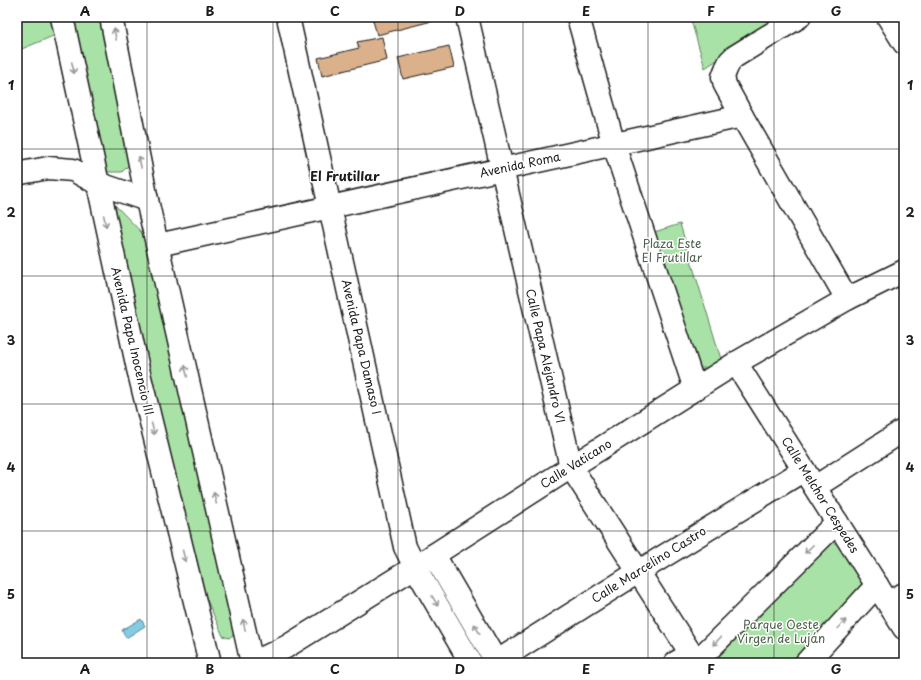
<svg xmlns="http://www.w3.org/2000/svg" width="921" height="680" viewBox="0 0 921 680" font-family="'Playpen Sans',sans-serif">
	<rect width="100%" height="100%" fill="#fff"/>
	<filter id="ink" filterUnits="userSpaceOnUse"><feTurbulence type="fractalNoise" baseFrequency=".025" numOctaves="2"/><feDisplacementMap in="SourceGraphic" scale="8" xChannelSelector="R" yChannelSelector="G"/><feConvolveMatrix kernelMatrix="1 2 1 2 8 2 1 2 1" color-interpolation-filters="sRGB"/></filter>
	<g filter="url(#ink)">
		<!-- green -->
		<g fill="#a9e2a6" stroke="#627f61">
			<polygon points="17,17 54,17 58,34 17,51"/>
			<polygon points="72,17 101,17 129,157 129,165 122,172 107,172"/>
			<polygon points="690,17 783,17 705,68"/>
			<polygon points="115,205 145,236 234,634 229,638 223,636 203,591 109,208"/>
			<polygon points="680,224 721,359 708,368 699,368 651,233"/>
			<polygon points="832,541 837,541 863,584 861,589 794,663 711,663"/>
		</g>
		<!-- water -->
		<polygon fill="#83cce3" stroke="#5a8693" points="141,619 145,626 126,638 122,630"/>
		<!-- building -->
		<g fill="#dab18b" stroke="#1c1c1c">
			<polygon points="372,17 443,17 444,18 377,35"/>
			<polygon points="382,37 387,60 322,76 318,58 359,48 357,42"/>
			<polygon points="449,46 454,67 403,79 398,58"/>
		</g>
		<g fill="none" stroke-linecap="round" stroke-linejoin="round">
			<!-- minor casing -->
			<g stroke="#1c1c1c" stroke-width="25">
				<g id="minor">
					<polyline points="62,17 138,369 210,663"/>
					<polyline points="111,17 147,200 252,663"/>
					<polyline points="288,17 405,547 415,567 471,663"/>
					<polyline points="467,17 571,467 697,663"/>
					<polyline points="578,17 614,145 695,389"/>
					<polyline points="799,17 734,57 730,61 726,69 723,77 725,85 742,116 847,299"/>
					<polyline points="888,17 904,43"/>
					<polyline points="17,175 21,173 48,168 73,170 97,183 147,200"/>
					<polyline points="158,245 742,116"/>
					<polyline points="736,363 904,628"/>
					<polyline points="815,487 904,430"/>
					<polyline points="434,555 497,663"/>
					<polyline points="889,603 904,594"/>
					<polyline points="496,662 638,572 804,470"/>
					<polyline points="696,662 837,522"/>
					<polyline points="253,663 286,647 415,567 571,467 736,363 847,299 904,271"/>
					<polyline points="675,663 691,654"/>
					<polyline points="806,663 877,585"/>
				</g>
			</g>
			<!-- minor -->
			<use href="#minor" stroke="#fff" stroke-width="22"/>
		</g>
		<!-- one-way arrows -->
		<defs><path id="oneway-shaft" d="M-6 0H5M1.5-3L5.5 0L1.5 3" fill="none" stroke-width="1.6" stroke-linecap="round" stroke-linejoin="round"/></defs>
		<g stroke="#999">
			<use href="#oneway-shaft" transform="translate(115 34) rotate(-102)"/>
			<use href="#oneway-shaft" transform="translate(73 68) rotate(78)"/>
			<use href="#oneway-shaft" transform="translate(140 162) rotate(-101)"/>
			<use href="#oneway-shaft" transform="translate(105 221) rotate(77)"/>
			<use href="#oneway-shaft" transform="translate(186 371) rotate(-103)"/>
			<use href="#oneway-shaft" transform="translate(153 429) rotate(76)"/>
			<use href="#oneway-shaft" transform="translate(215 498) rotate(-103)"/>
			<use href="#oneway-shaft" transform="translate(809 549) rotate(135)"/>
			<use href="#oneway-shaft" transform="translate(184 556) rotate(76)"/>
			<use href="#oneway-shaft" transform="translate(435 601) rotate(60)"/>
			<use href="#oneway-shaft" transform="translate(842 624) rotate(-48)"/>
			<use href="#oneway-shaft" transform="translate(244 625) rotate(-102)"/>
			<use href="#oneway-shaft" transform="translate(477 629) rotate(-120)"/>
			<use href="#oneway-shaft" transform="translate(717 641) rotate(135)"/>
		</g>
	</g>
	<!-- grid -->
	<path fill="none" stroke="#1c1c1c" stroke-width="1" stroke-opacity="0.55" d="M147,17V663M273,17V663M398,17V663M523,17V663M648,17V663M774,17V663M17,149H904M17,276H904M17,404H904M17,531H904"/>
	<g text-anchor="middle" stroke-width="3" stroke-linejoin="round" paint-order="stroke">
		<!-- street labels -->
		<g font-size="12" fill="#1c1c1c" stroke="#fff">
			<text transform="translate(520 165) rotate(-12)" y="4">Avenida Roma</text>
			<text transform="translate(132 341) rotate(77)" y="4">Avenida Papa Inocencio III</text>
			<text transform="translate(361 347) rotate(77)" y="4">Avenida Papa Damaso I</text>
			<text transform="translate(545 356) rotate(77)" y="4">Calle Papa Alejandro VI</text>
			<text transform="translate(576 464) rotate(-32)" y="4">Calle Vaticano</text>
			<text transform="translate(820 495) rotate(58)" y="4">Calle Melchor Cespedes</text>
			<text transform="translate(649 565) rotate(-32)" y="4">Calle Marcelino Castro</text>
		</g>
		<!-- park labels -->
		<g font-size="12" fill="#4d614c" stroke="#fff">
			<text x="672" y="248">Plaza Este<tspan x="672" dy="14">El Frutillar</tspan></text>
			<text x="781" y="629">Parque Oeste<tspan x="781" dy="14">Virgen de Luján</tspan></text>
		</g>
		<!-- neighbourhood labels -->
		<g font-size="13" font-weight="bold" fill="#1c1c1c" stroke="#fff">
			<text x="345" y="181">El Frutillar</text>
		</g>
	</g>
	<!-- margin -->
	<rect width="921" height="680" fill="none" stroke="#fff" stroke-width="44"/>
	<rect x="22" y="22" width="877" height="636" fill="none" stroke="#1c1c1c" stroke-width="1.5"/>
	<g font-size="13" text-anchor="middle" font-weight="bold" fill="#1c1c1c">
		<text x="85" y="16">A</text>
		<text x="210" y="16">B</text>
		<text x="335" y="16">C</text>
		<text x="460" y="16">D</text>
		<text x="586" y="16">E</text>
		<text x="711" y="16">F</text>
		<text x="836" y="16">G</text>
		<text x="11" y="90">1</text>
		<text x="910" y="90">1</text>
		<text x="11" y="217">2</text>
		<text x="910" y="217">2</text>
		<text x="11" y="345">3</text>
		<text x="910" y="345">3</text>
		<text x="11" y="472">4</text>
		<text x="910" y="472">4</text>
		<text x="11" y="599">5</text>
		<text x="910" y="599">5</text>
		<text x="85" y="674">A</text>
		<text x="210" y="674">B</text>
		<text x="335" y="674">C</text>
		<text x="460" y="674">D</text>
		<text x="586" y="674">E</text>
		<text x="711" y="674">F</text>
		<text x="836" y="674">G</text>
	</g>
</svg>
